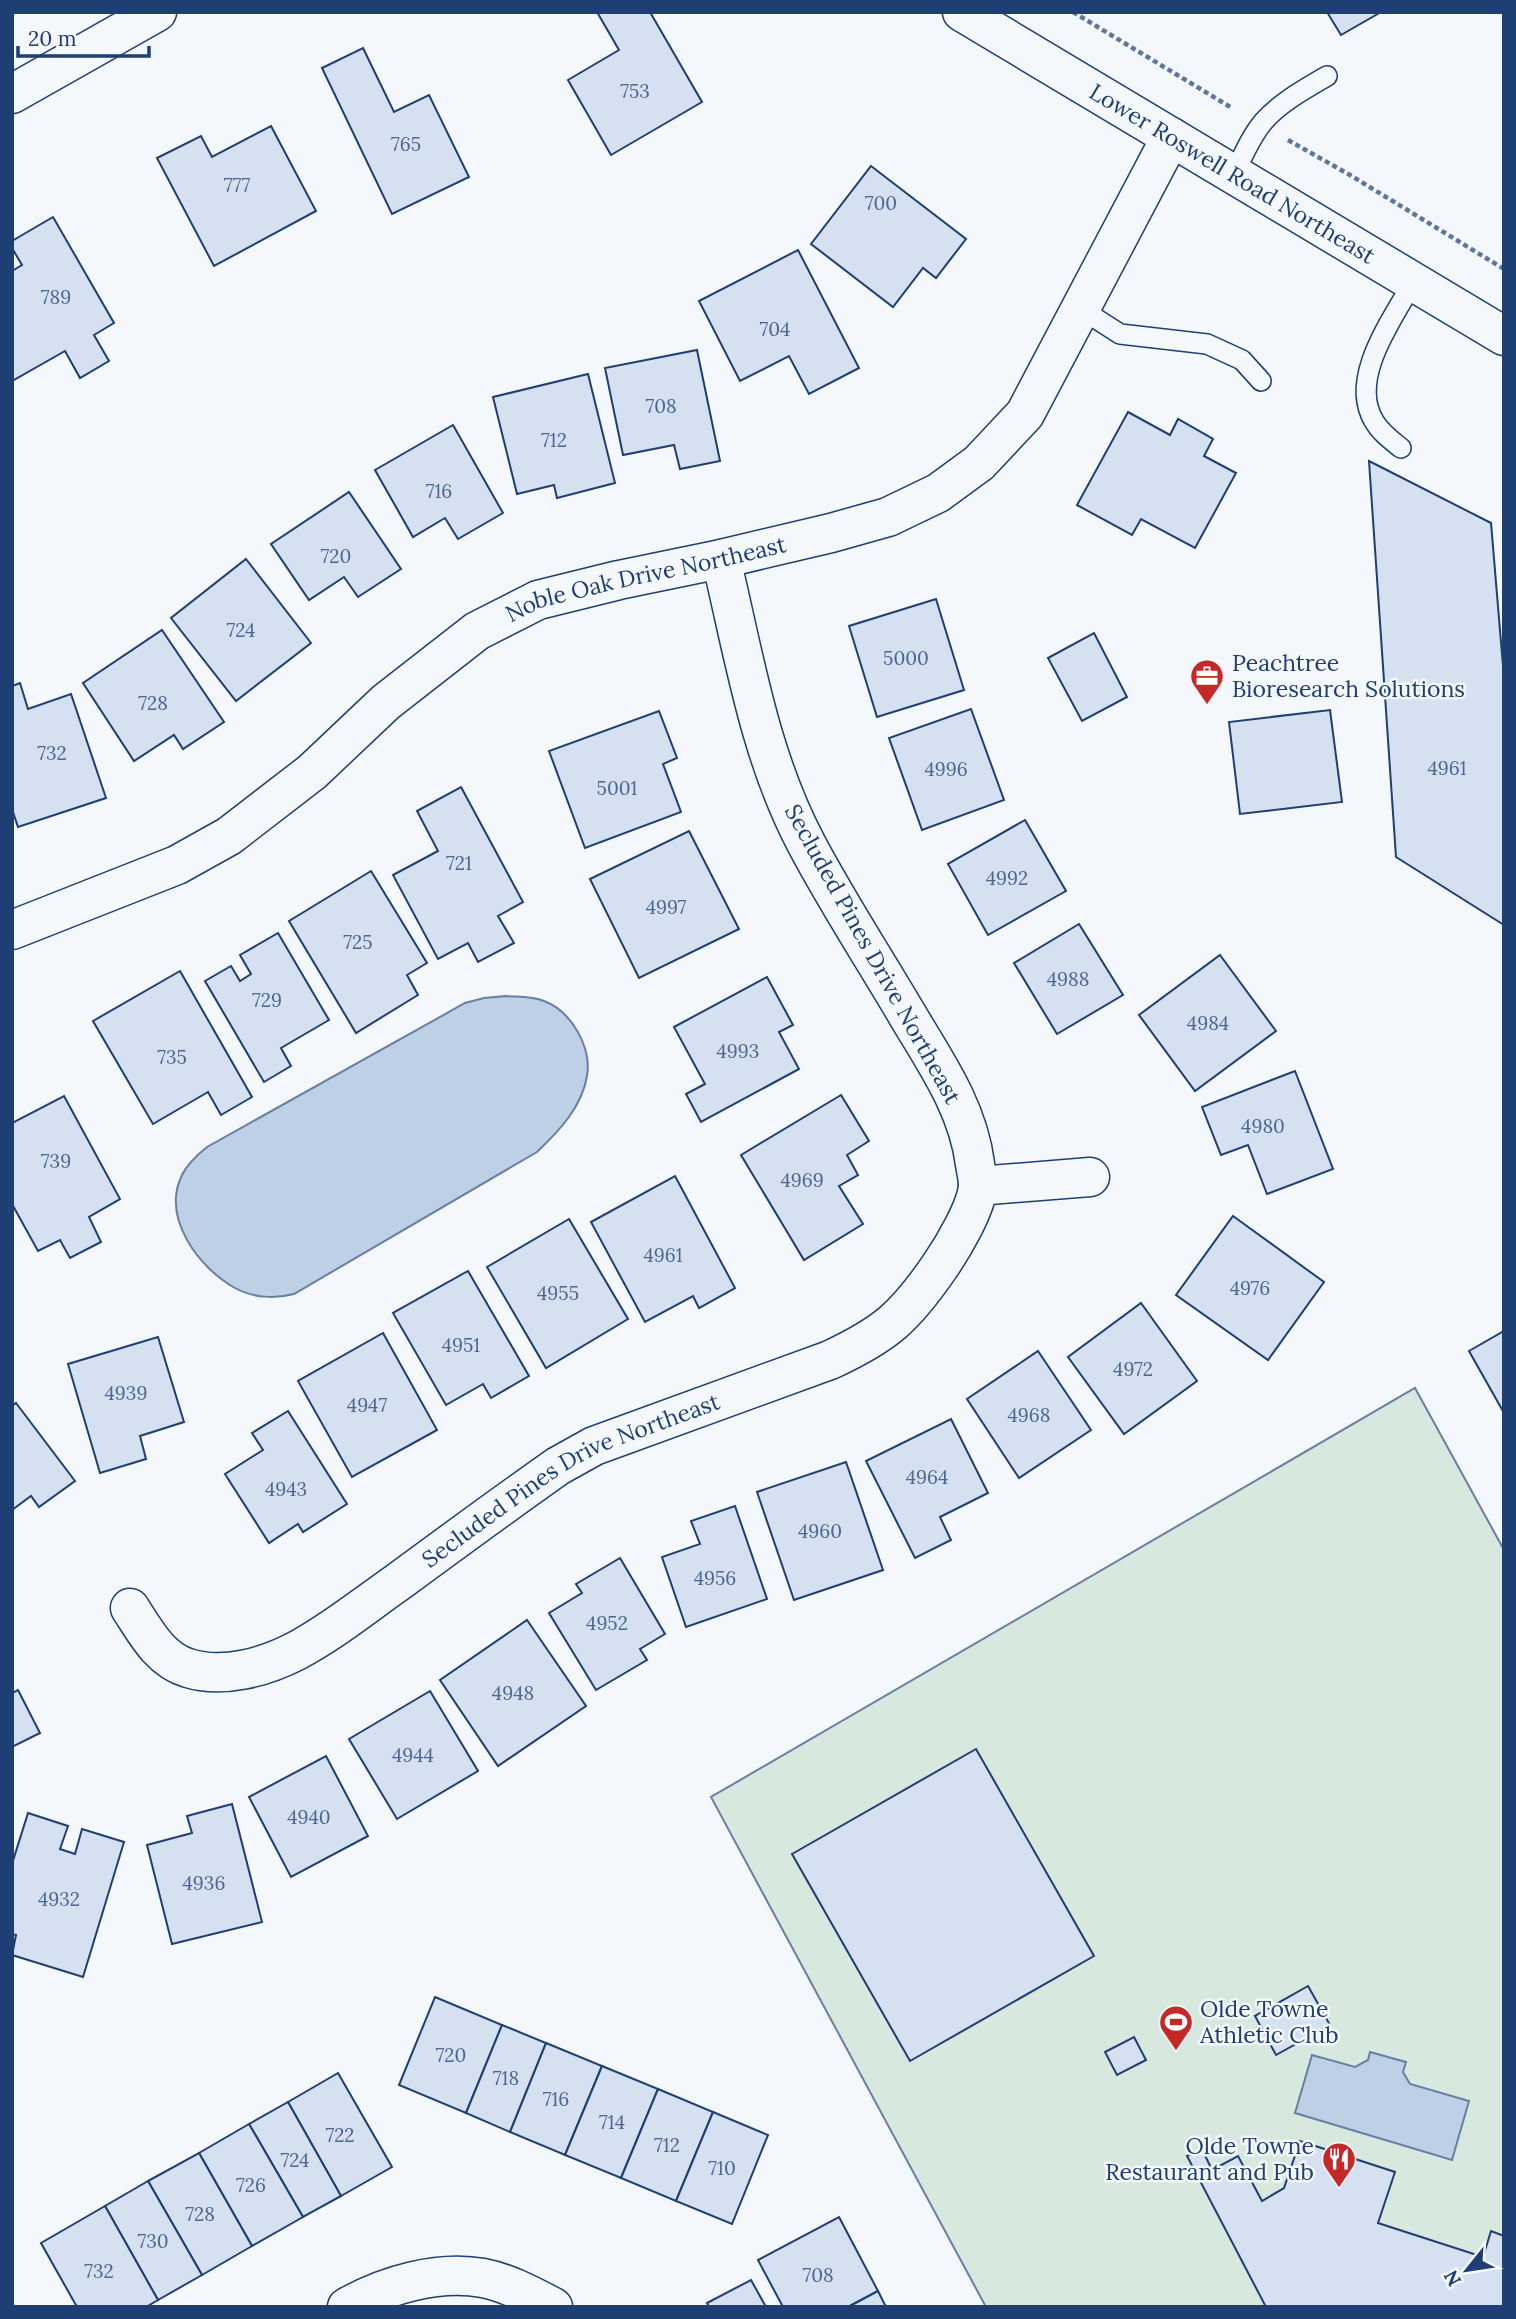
<svg xmlns="http://www.w3.org/2000/svg" width="1516" height="2319" viewBox="0 0 1516 2319" font-family="Lora,serif">
	<rect width="100%" height="100%" fill="#f4f7fb"/>
	<!-- green -->
	<polygon fill="#d7e8df" stroke="#687fa3" stroke-width="2" points="1415,1388 1504,1550 1504,2307 986,2307 711,1797"/>
	<!-- water -->
	<g fill="#bed0e5" stroke="#687fa3" stroke-width="2">
		<path d="M506,996C519,997 532,996 544,1001C571,1011 592,1047 587,1076C582,1107 559,1131 537,1152L294,1294C275,1299 253,1298 235,1288C199,1268 161,1218 182,1175C188,1163 197,1155 207,1147L465,1003L484,998Z"/>
		<polygon points="1370,2052 1406,2062 1403,2072 1410,2084 1469,2101 1452,2160 1295,2113 1312,2055 1355,2067 1368,2060"/>
	</g>
	<!-- building -->
	<g fill="#d5e0f0" stroke="#1d3f73" stroke-width="2">
		<polygon points="597,12 650,12 702,102 611,155 568,80 619,50"/>
		<polygon points="1327,12 1381,12 1341,35"/>
		<polygon points="363,48 394,112 429,95 469,177 392,214 322,68"/>
		<polygon points="271,126 316,211 214,266 157,158 201,136 212,157"/>
		<polygon points="871,166 966,239 936,278 923,268 893,307 811,244"/>
		<polygon points="53,217 114,323 94,335 109,361 80,378 65,351 12,381 12,271 22,265 12,248 12,241"/>
		<polygon points="798,250 859,368 809,394 789,356 740,381 699,301"/>
		<polygon points="697,350 720,461 680,469 674,445 623,455 605,368"/>
		<polygon points="588,374 615,483 557,498 554,485 517,494 493,397"/>
		<polygon points="1128,412 1170,435 1178,419 1213,439 1204,456 1236,473 1195,548 1141,519 1132,535 1077,505"/>
		<polygon points="453,425 503,513 458,539 445,518 413,537 375,470"/>
		<polygon points="1369,461 1491,523 1504,678 1504,925 1396,857"/>
		<polygon points="349,492 401,569 358,597 344,577 309,600 271,544"/>
		<polygon points="246,559 311,643 236,701 171,618"/>
		<polygon points="936,599 964,690 877,717 849,626"/>
		<polygon points="162,630 224,722 183,749 174,735 134,761 83,683"/>
		<polygon points="1094,633 1127,697 1082,721 1048,658"/>
		<polygon points="20,683 28,709 71,694 106,798 18,827 12,809 12,686"/>
		<polygon points="971,709 1004,800 922,830 889,738"/>
		<polygon points="1330,710 1342,802 1240,814 1229,722"/>
		<polygon points="659,711 677,758 663,764 681,812 585,848 549,751"/>
		<polygon points="461,787 523,902 498,916 514,943 478,962 468,943 438,959 393,875 438,851 417,811"/>
		<polygon points="1025,820 1066,891 988,935 948,864"/>
		<polygon points="689,831 739,929 639,978 590,879"/>
		<polygon points="371,871 427,963 407,975 418,995 356,1033 289,921"/>
		<polygon points="1079,924 1123,995 1057,1034 1014,963"/>
		<polygon points="278,933 329,1020 281,1048 291,1066 264,1082 205,981 231,966 240,981 251,974 240,955"/>
		<polygon points="1220,955 1276,1031 1195,1091 1139,1015"/>
		<polygon points="180,971 252,1097 221,1115 208,1092 153,1124 93,1021"/>
		<polygon points="767,977 793,1025 779,1032 799,1069 701,1122 686,1094 705,1084 674,1027"/>
		<polygon points="1295,1071 1333,1169 1267,1194 1248,1145 1221,1155 1202,1107"/>
		<polygon points="841,1095 869,1141 847,1155 858,1175 839,1186 863,1224 804,1260 741,1155"/>
		<polygon points="64,1096 120,1199 89,1217 101,1242 70,1258 60,1240 38,1251 12,1204 12,1123"/>
		<polygon points="675,1176 735,1288 699,1308 693,1296 645,1322 591,1222"/>
		<polygon points="1233,1216 1324,1282 1268,1360 1176,1295"/>
		<polygon points="569,1219 628,1319 546,1368 487,1267"/>
		<polygon points="468,1271 529,1376 491,1398 483,1384 446,1405 393,1313"/>
		<polygon points="1141,1303 1197,1381 1124,1434 1068,1357"/>
		<polygon points="1504,1331 1504,1413 1469,1351"/>
		<polygon points="383,1333 437,1430 352,1477 298,1381"/>
		<polygon points="158,1337 184,1422 140,1436 146,1459 100,1473 68,1364"/>
		<polygon points="1038,1351 1091,1430 1019,1478 967,1399"/>
		<polygon points="16,1403 75,1481 39,1507 31,1496 12,1510 12,1406"/>
		<polygon points="288,1411 347,1504 303,1532 298,1524 269,1543 225,1474 263,1450 252,1433"/>
		<polygon points="951,1419 988,1493 940,1517 951,1540 915,1558 866,1461"/>
		<polygon points="846,1462 883,1570 794,1600 757,1492"/>
		<polygon points="735,1506 767,1599 686,1627 662,1557 700,1544 691,1521"/>
		<polygon points="620,1558 665,1634 640,1649 647,1660 596,1690 549,1613 582,1593 576,1584"/>
		<polygon points="527,1620 586,1706 498,1766 440,1680"/>
		<polygon points="18,1690 40,1733 12,1747 12,1693"/>
		<polygon points="430,1691 478,1771 397,1819 349,1739"/>
		<polygon points="976,1749 1094,1956 910,2061 792,1854"/>
		<polygon points="326,1756 368,1836 291,1877 249,1797"/>
		<polygon points="232,1804 262,1922 172,1944 147,1845 192,1833 187,1816"/>
		<polygon points="28,1813 68,1826 60,1849 75,1854 82,1829 124,1842 83,1977 12,1955 16,1935 12,1934 12,1864"/>
		<polygon points="1308,1986 1330,2025 1276,2055 1255,2016"/>
		<polygon points="435,1997 502,2025 466,2113 399,2085"/>
		<polygon points="502,2025 546,2043 510,2132 466,2113"/>
		<polygon points="1134,2037 1146,2060 1117,2075 1105,2052"/>
		<polygon points="546,2043 602,2066 565,2155 510,2132"/>
		<polygon points="602,2066 658,2089 621,2178 565,2155"/>
		<polygon points="338,2073 392,2167 341,2196 288,2102"/>
		<polygon points="658,2089 713,2112 676,2201 621,2178"/>
		<polygon points="288,2102 341,2196 303,2217 249,2124"/>
		<polygon points="713,2112 768,2135 732,2224 676,2201"/>
		<polygon points="249,2124 303,2217 252,2246 199,2153"/>
		<polygon points="1300,2141 1395,2172 1378,2223 1483,2257 1491,2231 1504,2236 1504,2307 1266,2307 1187,2156 1202,2149 1212,2170 1238,2156 1262,2201 1284,2188"/>
		<polygon points="199,2153 252,2246 202,2275 148,2181"/>
		<polygon points="148,2181 202,2275 158,2300 105,2206"/>
		<polygon points="105,2206 158,2300 146,2307 77,2307 41,2243"/>
		<polygon points="839,2217 878,2291 848,2307 783,2307 758,2260"/>
		<polygon points="751,2280 766,2307 709,2307 707,2303"/>
		<polygon points="878,2291 886,2307 848,2307"/>
	</g>
	<g fill="none" stroke-linecap="round" stroke-linejoin="round">
		<!-- service casing -->
		<g stroke="#1d3f73" stroke-width="22">
			<g id="service">
				<path d="M1234,174C1243,156 1251,136 1264,121C1281,102 1305,89 1327,76"/>
				<polyline points="1081,309 1120,334 1207,344 1242,360 1261,381"/>
				<path d="M1401,448C1391,440 1380,432 1374,421C1348,378 1393,319 1413,282"/>
			</g>
		</g>
		<!-- minor casing -->
		<g stroke="#1d3f73" stroke-width="41">
			<g id="minor">
				<polyline points="12,94 157,12"/>
				<path id="s1" d="M12,930L177,865L229,836L312,772L386,702L477,631L538,600L619,580L721,559L831,533L888,517L938,493L979,463L1025,414L1171,137"/>
				<polyline points="978,1186 1090,1177"/>
				<path id="s2" d="M130,1608C145,1631 160,1660 188,1668C223,1679 265,1667 296,1651C332,1632 365,1605 398,1582C451,1543 504,1504 558,1466L594,1446L830,1360C886,1334 905,1317 940,1266C953,1247 977,1207 978,1185C978,1178 976,1171 975,1164C968,1108 936,1063 908,1016C874,958 837,902 806,843C759,754 744,655 721,559"/>
				<path d="M347,2307C386,2285 438,2270 483,2278C508,2283 530,2295 553,2307"/>
			</g>
		</g>
		<!-- tertiary casing -->
		<g stroke="#1d3f73" stroke-width="41">
			<g id="tertiary">
				<path id="s3" d="M962,12L1504,336"/>
			</g>
		</g>
		<!-- path -->
		<g stroke="#5e769c" stroke-width="4.5" stroke-dasharray="5 3.5" stroke-linecap="butt">
			<polyline points="1073,12 1232,108"/>
			<polyline points="1288,140 1350,175 1504,269"/>
		</g>
		<!-- service -->
		<use href="#service" stroke="#f4f7fb" stroke-width="19"/>
		<!-- minor -->
		<use href="#minor" stroke="#f4f7fb" stroke-width="38"/>
		<!-- tertiary -->
		<use href="#tertiary" stroke="#f4f7fb" stroke-width="38"/>
	</g>
	<!-- icons -->
	<defs>
		<g id="office-pin" transform="scale(1.75)"><path d="M0 17L-7.5 6A9.5 9.5 0 1 1 7.5 6Z" fill="#c62828" stroke="#f4f7fb"/><path d="M-6-3h4V-5.5h4V-3h4V5H-6ZM-1-4.5V-3h2v-1.5ZM-6 0V1H6V0Z" fill="#fff"/></g>
		<g id="stadium-pin" transform="scale(1.75)"><path d="M0 17L-7.5 6A9.5 9.5 0 1 1 7.5 6Z" fill="#c62828" stroke="#f4f7fb"/><path d="M0-5a6.5 5 0 1 0 0 10a6.5 5 0 1 0 0-10ZM-3.5-1.8h7v3.6h-7Z" fill="#fff"/></g>
		<g id="restaurant-pin" transform="scale(1.75)"><path d="M0 17L-7.5 6A9.5 9.5 0 1 1 7.5 6Z" fill="#c62828" stroke="#f4f7fb"/><path d="M-5-6h1v4h1v-4h1v4h1v-4h1v5L-1.5 .5V6h-2V.5L-5-1ZM5-6V6H3V1.5H1.5Q1.5-4 5-6Z" fill="#fff"/></g>
	</defs>
	<g fill-rule="evenodd">
		<use href="#office-pin" x="1207" y="676"/>
		<use href="#stadium-pin" x="1176" y="2022"/>
		<use href="#restaurant-pin" x="1339" y="2159"/>
	</g>
	<g text-anchor="middle" stroke-width="5" stroke-linejoin="round" paint-order="stroke">
		<!-- number labels -->
		<g font-size="19" fill="#4b6792">
			<text x="635" y="98">753</text>
			<text x="406" y="151">765</text>
			<text x="237" y="192">777</text>
			<text x="881" y="210">700</text>
			<text x="56" y="304">789</text>
			<text x="775" y="336">704</text>
			<text x="661" y="413">708</text>
			<text x="554" y="447">712</text>
			<text x="439" y="498">716</text>
			<text x="336" y="563">720</text>
			<text x="241" y="637">724</text>
			<text x="906" y="665">5000</text>
			<text x="153" y="710">728</text>
			<text x="52" y="760">732</text>
			<text x="1447" y="775">4961</text>
			<text x="946" y="776">4996</text>
			<text x="617" y="795">5001</text>
			<text x="459" y="870">721</text>
			<text x="1007" y="885">4992</text>
			<text x="666" y="914">4997</text>
			<text x="358" y="949">725</text>
			<text x="1068" y="986">4988</text>
			<text x="267" y="1007">729</text>
			<text x="1208" y="1030">4984</text>
			<text x="738" y="1058">4993</text>
			<text x="172" y="1064">735</text>
			<text x="1263" y="1133">4980</text>
			<text x="56" y="1168">739</text>
			<text x="802" y="1187">4969</text>
			<text x="663" y="1262">4961</text>
			<text x="1250" y="1295">4976</text>
			<text x="558" y="1300">4955</text>
			<text x="461" y="1352">4951</text>
			<text x="1133" y="1376">4972</text>
			<text x="126" y="1400">4939</text>
			<text x="367" y="1412">4947</text>
			<text x="1029" y="1422">4968</text>
			<text x="927" y="1484">4964</text>
			<text x="286" y="1496">4943</text>
			<text x="820" y="1538">4960</text>
			<text x="715" y="1585">4956</text>
			<text x="607" y="1630">4952</text>
			<text x="513" y="1700">4948</text>
			<text x="413" y="1762">4944</text>
			<text x="309" y="1824">4940</text>
			<text x="204" y="1890">4936</text>
			<text x="59" y="1906">4932</text>
			<text x="451" y="2062">720</text>
			<text x="506" y="2085">718</text>
			<text x="556" y="2106">716</text>
			<text x="612" y="2129">714</text>
			<text x="340" y="2142">722</text>
			<text x="667" y="2152">712</text>
			<text x="295" y="2167">724</text>
			<text x="722" y="2175">710</text>
			<text x="251" y="2192">726</text>
			<text x="200" y="2221">728</text>
			<text x="153" y="2248">730</text>
			<text x="99" y="2278">732</text>
			<text x="818" y="2282">708</text>
		</g>
		<!-- street labels -->
		<g font-size="23" fill="#1d3f73" stroke="#f4f7fb">
			<text dy="8" stroke="none"><textPath href="#s3" startOffset="315">Lower Roswell Road Northeast</textPath></text>
			<text dy="8" stroke="none"><textPath href="#s1" startOffset="737">Noble Oak Drive Northeast</textPath></text>
			<text transform="translate(873 954) rotate(61)" y="8">Secluded Pines Drive Northeast</text>
			<text dy="8" stroke="none"><textPath href="#s2" startOffset="523">Secluded Pines Drive Northeast</textPath></text>
		</g>
		<!-- poi labels -->
		<g font-size="23" fill="#1d3f73" stroke="#f4f7fb" text-anchor="start">
			<text x="1232" y="671">Peachtree<tspan x="1232" dy="26">Bioresearch Solutions</tspan></text>
			<text x="1200" y="2017">Olde Towne<tspan x="1200" dy="26">Athletic Club</tspan></text>
			<text x="1314" y="2154" text-anchor="end">Olde Towne<tspan x="1314" dy="26">Restaurant and Pub</tspan></text>
		</g>
	</g>
	<!-- border -->
	<rect width="1516" height="2319" fill="none" stroke="#1d3f73" stroke-width="28"/>
	<!-- north arrow -->
	<g transform="translate(1467 2270) rotate(240)" stroke="#f4f7fb" stroke-width="5" paint-order="stroke">
	<path d="M0-5L12 26L0 18L-12 26Z" fill="#1d3f73"/>
	<text y="-10" font-size="19" font-weight="bold" text-anchor="middle" fill="#1d3f73">N</text>
	</g>
	<!-- scale -->
	<path d="M18 46v10h131v-10" fill="none" stroke="#1d3f73" stroke-width="3.5"/>
	<text x="28" y="46" font-size="21" fill="#1d3f73" stroke="#f4f7fb" stroke-width="5" paint-order="stroke">20 m</text>
</svg>
